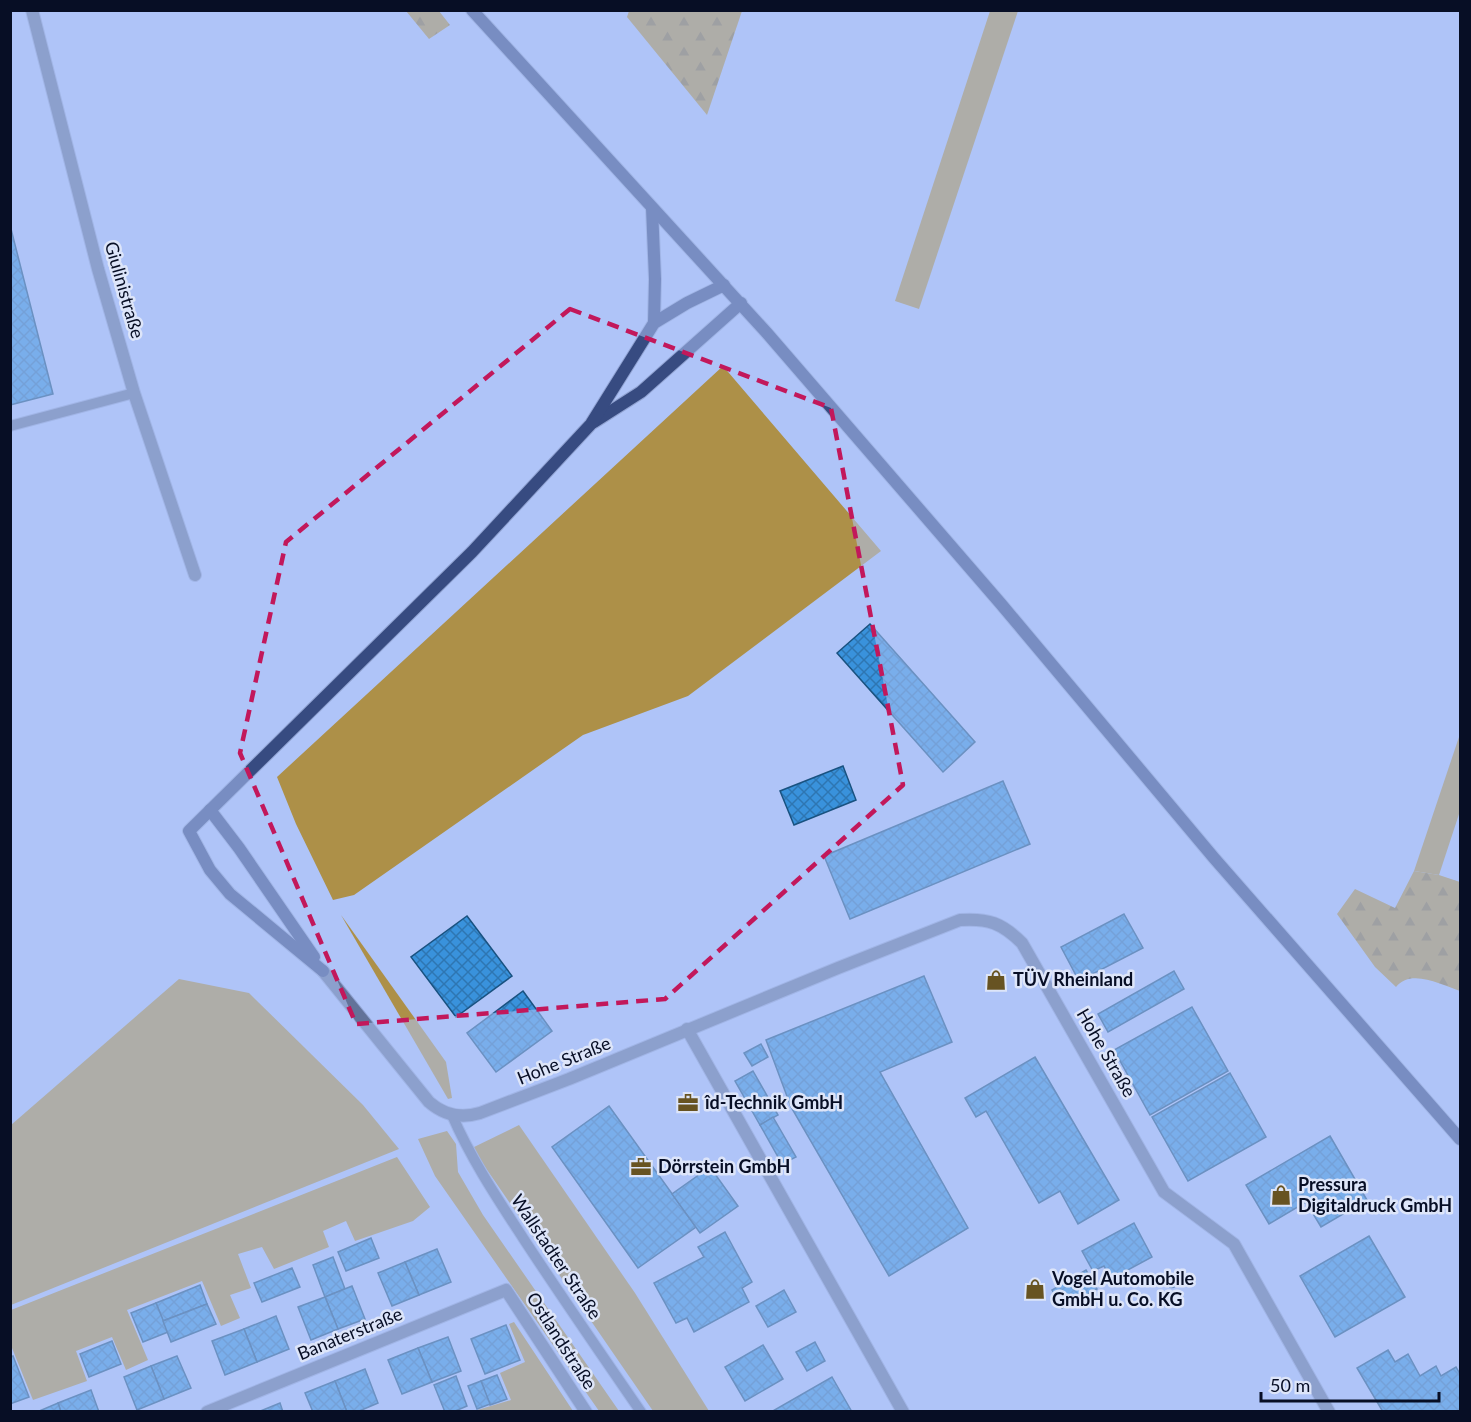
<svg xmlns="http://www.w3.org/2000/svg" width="1471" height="1422" viewBox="0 0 1471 1422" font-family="Lato,sans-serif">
	<defs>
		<pattern id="forest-firs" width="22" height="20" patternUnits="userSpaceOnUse" patternTransform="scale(1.5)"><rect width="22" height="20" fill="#ad9048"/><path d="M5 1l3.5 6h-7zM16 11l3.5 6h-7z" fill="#8b743c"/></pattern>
		<pattern id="building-cross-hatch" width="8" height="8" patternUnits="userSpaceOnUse" patternTransform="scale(1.5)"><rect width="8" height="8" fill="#3992dc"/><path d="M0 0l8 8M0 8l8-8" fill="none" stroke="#2e76b2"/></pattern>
	</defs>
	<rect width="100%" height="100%" fill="#afc4f8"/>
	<!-- green -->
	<g fill="#ad9048">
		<polygon points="990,11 1018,11 919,309 895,301"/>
		<polygon points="723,366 881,551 688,696 583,735 354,895 333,900 296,824 277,777"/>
		<polygon points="1460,734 1460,811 1439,875 1414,871"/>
		<polygon points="341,915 446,1062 452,1098 448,1099"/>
		<polygon points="179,979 249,993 363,1105 399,1149 11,1305 11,1125"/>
		<polygon points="519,1125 635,1293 709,1411 653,1411 472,1148"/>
		<polygon points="447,1131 456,1144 458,1172 483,1215 619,1411 599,1411 435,1176 418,1139"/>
		<polygon points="397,1157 430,1207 413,1221 355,1241 346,1221 323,1231 329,1247 274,1269 262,1247 238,1254 251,1288 230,1295 240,1318 221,1326 202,1281 127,1310 148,1360 126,1370 112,1337 76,1351 87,1381 33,1400 12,1348 11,1348 11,1310"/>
		<polygon points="514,1322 573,1411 474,1411 511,1400 500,1373 525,1362 509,1324"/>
	</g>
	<!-- forest -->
	<g fill="url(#forest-firs)">
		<polygon points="406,11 439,11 450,25 429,39"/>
		<polygon points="629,11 742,11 707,115 627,17"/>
		<path d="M1414,871L1439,875L1460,882V991C1442,985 1411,968 1396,987L1375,967L1337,914L1355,889L1395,908Z"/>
	</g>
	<!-- building -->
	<g fill="url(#building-cross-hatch)" stroke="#195280" stroke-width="1.5">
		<polygon points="10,225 53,394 10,405"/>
		<polygon points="870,624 975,742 943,772 837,653"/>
		<polygon points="843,766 856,800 794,825 780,791"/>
		<polygon points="1003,781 1030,844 850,919 824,856"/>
		<polygon points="1124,914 1143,948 1079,981 1061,947"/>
		<polygon points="467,916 512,976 456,1017 411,957"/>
		<polygon points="1174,971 1184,989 1108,1032 1098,1014"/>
		<polygon points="924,976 952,1042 880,1072 968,1228 889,1276 791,1107 766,1040"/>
		<polygon points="523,991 552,1031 496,1072 467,1033"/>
		<polygon points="1192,1007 1228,1071 1150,1115 1114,1050"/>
		<polygon points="761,1044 768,1057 752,1066 744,1053"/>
		<polygon points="1035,1057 1119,1200 1078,1224 1060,1191 1039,1203 986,1111 976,1117 965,1098"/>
		<polygon points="753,1071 778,1115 760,1125 735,1081"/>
		<polygon points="1230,1073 1266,1137 1188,1181 1152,1117"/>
		<polygon points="609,1106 696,1227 638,1268 552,1147"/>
		<polygon points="773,1117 796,1157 782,1164 760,1125"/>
		<polygon points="1330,1136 1367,1200 1321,1227 1306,1202 1269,1224 1246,1185"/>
		<polygon points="710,1167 738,1206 700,1233 672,1194"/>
		<polygon points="1134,1223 1152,1257 1111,1279 1104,1266 1093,1271 1082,1251"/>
		<polygon points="725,1232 752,1282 742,1288 749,1302 694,1332 687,1318 676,1323 654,1283 704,1257 698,1247"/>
		<polygon points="1369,1236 1405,1297 1335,1337 1300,1276"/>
		<polygon points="371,1238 379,1258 346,1271 338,1252"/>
		<polygon points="437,1249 451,1282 419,1295 405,1262"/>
		<polygon points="333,1257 345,1289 325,1297 313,1265"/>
		<polygon points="405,1262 419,1295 392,1306 378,1273"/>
		<polygon points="292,1268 300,1287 262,1302 254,1283"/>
		<polygon points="1086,1270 1097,1289 1062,1308 1052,1290"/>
		<circle cx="1172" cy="1283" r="4.5"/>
		<polygon points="200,1285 207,1304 163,1321 156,1303"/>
		<polygon points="352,1286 365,1319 338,1329 325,1297"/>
		<polygon points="784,1290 796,1312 768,1327 756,1306"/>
		<polygon points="325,1297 338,1329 311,1340 298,1307"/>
		<polygon points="156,1303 168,1332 143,1342 131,1313"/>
		<polygon points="207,1304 216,1324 171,1342 163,1321"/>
		<polygon points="276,1316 289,1349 257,1362 244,1329"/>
		<polygon points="506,1325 520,1360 485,1374 471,1339"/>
		<polygon points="244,1329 257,1362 225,1375 212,1341"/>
		<polygon points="448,1337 461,1371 432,1382 418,1348"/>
		<polygon points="112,1341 121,1364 89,1377 80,1354"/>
		<polygon points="815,1342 825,1361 807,1371 796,1352"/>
		<polygon points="763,1345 783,1379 745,1401 725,1367"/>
		<polygon points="418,1348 432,1382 402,1394 388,1360"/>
		<polygon points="1388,1350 1395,1362 1408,1354 1420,1376 1436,1366 1441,1376 1456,1367 1460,1374 1460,1411 1383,1412 1357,1368"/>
		<polygon points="13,1356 29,1397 10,1404 10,1357"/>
		<polygon points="177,1356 191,1388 164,1399 151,1366"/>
		<polygon points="151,1366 164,1399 137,1410 124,1377"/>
		<polygon points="365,1369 378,1403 357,1412 347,1412 335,1381"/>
		<polygon points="497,1375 507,1399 490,1405 481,1381"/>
		<polygon points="456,1376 467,1406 453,1412 445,1412 434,1385"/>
		<polygon points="832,1377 852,1412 771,1412"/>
		<polygon points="335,1381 347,1412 313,1412 305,1393"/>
		<polygon points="481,1381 490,1404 477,1409 468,1386"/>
		<polygon points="91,1390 99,1412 61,1412 58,1403"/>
		<polygon points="58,1403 61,1412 37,1412"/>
		<polygon points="280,1403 283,1412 258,1412"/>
	</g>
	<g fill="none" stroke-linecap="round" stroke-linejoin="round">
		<!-- service casing -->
		<g stroke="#91a3d2" stroke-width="12">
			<g id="service">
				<polyline points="10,426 134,393"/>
				<path d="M452,1115C471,1159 497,1198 523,1238C561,1296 601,1354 641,1412"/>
			</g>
		</g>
		<!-- minor casing -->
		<g stroke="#91a3d2" stroke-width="14">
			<g id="minor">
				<polyline points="32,10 98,269 134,393 195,575"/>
				<path d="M323,971L429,1102C444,1115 460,1119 480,1113L569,1079L838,968L960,920C988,918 1002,923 1022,943L1164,1192L1234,1244L1329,1412"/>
				<polyline points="687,1029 903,1412"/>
				<polyline points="207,1412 506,1290 586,1412"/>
			</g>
		</g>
		<!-- secondary casing -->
		<g stroke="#91a3d2" stroke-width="14">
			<g id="secondary">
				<polyline points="472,10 766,332 1001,604 1214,858 1460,1139"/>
				<polyline points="652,208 655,279 654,323"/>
				<polyline points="594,422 641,392 741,303"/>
				<polyline points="210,810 239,848 314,957"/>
				<polyline points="323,971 230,894 210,870 189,831 472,552 591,424 654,323 687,303 724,285"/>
			</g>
		</g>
		<!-- service -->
		<use href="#service" stroke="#637399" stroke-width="10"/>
		<!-- minor -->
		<use href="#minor" stroke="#637399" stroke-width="12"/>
		<!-- secondary -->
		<use href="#secondary" stroke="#374b81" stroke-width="12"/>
	</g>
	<!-- marked area -->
	<path d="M0 0H1471V1422H0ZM570,309L831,408L903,785L665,999L356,1024L240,753L286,542Z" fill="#afc4f8" fill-opacity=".55" fill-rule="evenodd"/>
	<path fill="none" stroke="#c2185b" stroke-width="4.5" stroke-dasharray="12 8" stroke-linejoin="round" d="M570,309L831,408L903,785L665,999L356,1024L240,753L286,542Z"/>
	<!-- icons -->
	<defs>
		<g id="shop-bare" transform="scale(1.62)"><path d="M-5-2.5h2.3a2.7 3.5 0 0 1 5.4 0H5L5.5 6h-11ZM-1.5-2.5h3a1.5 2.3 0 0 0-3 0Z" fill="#675322" stroke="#dde5f9" stroke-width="2.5" paint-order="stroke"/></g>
		<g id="office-bare" transform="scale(1.62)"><path d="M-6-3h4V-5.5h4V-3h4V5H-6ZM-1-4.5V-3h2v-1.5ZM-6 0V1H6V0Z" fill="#675322" stroke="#dde5f9" stroke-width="2.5" paint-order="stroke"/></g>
	</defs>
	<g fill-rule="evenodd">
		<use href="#shop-bare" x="996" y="980"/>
		<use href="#office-bare" x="688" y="1103"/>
		<use href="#office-bare" x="641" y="1167"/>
		<use href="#shop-bare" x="1281" y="1195"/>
		<use href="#shop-bare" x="1035" y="1289"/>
	</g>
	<g text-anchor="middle" stroke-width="5" stroke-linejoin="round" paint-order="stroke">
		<!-- street labels -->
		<g font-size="18" fill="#070e25" stroke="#dde5f9">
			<text transform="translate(124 290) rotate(74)" y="6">Giulinistraße</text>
			<text transform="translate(1106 1053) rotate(60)" y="6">Hohe Straße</text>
			<text transform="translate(564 1061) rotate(-22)" y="6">Hohe Straße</text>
			<text transform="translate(556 1257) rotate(56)" y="6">Wallstadter Straße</text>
			<text transform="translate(350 1334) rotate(-22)" y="6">Banaterstraße</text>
			<text transform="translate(561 1341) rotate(57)" y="6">Ostlandstraße</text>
		</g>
		<!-- poi labels -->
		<g font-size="18" font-weight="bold" fill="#070e25" stroke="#dde5f9" text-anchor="start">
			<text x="1013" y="986">TÜV Rheinland</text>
			<text x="705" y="1109">îd-Technik GmbH</text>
			<text x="658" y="1173">Dörrstein GmbH</text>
			<text x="1298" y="1191">Pressura<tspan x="1298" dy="21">Digitaldruck GmbH</tspan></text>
			<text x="1052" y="1285">Vogel Automobile<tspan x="1052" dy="21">GmbH u. Co. KG</tspan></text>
		</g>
	</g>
	<!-- border -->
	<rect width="1471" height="1422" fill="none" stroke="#070e25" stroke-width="24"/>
	<!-- scale -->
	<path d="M1261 1392v9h178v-9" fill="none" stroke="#070e25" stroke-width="3"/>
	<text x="1270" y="1392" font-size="18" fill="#070e25" stroke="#dde5f9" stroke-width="4.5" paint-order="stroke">50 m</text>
</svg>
